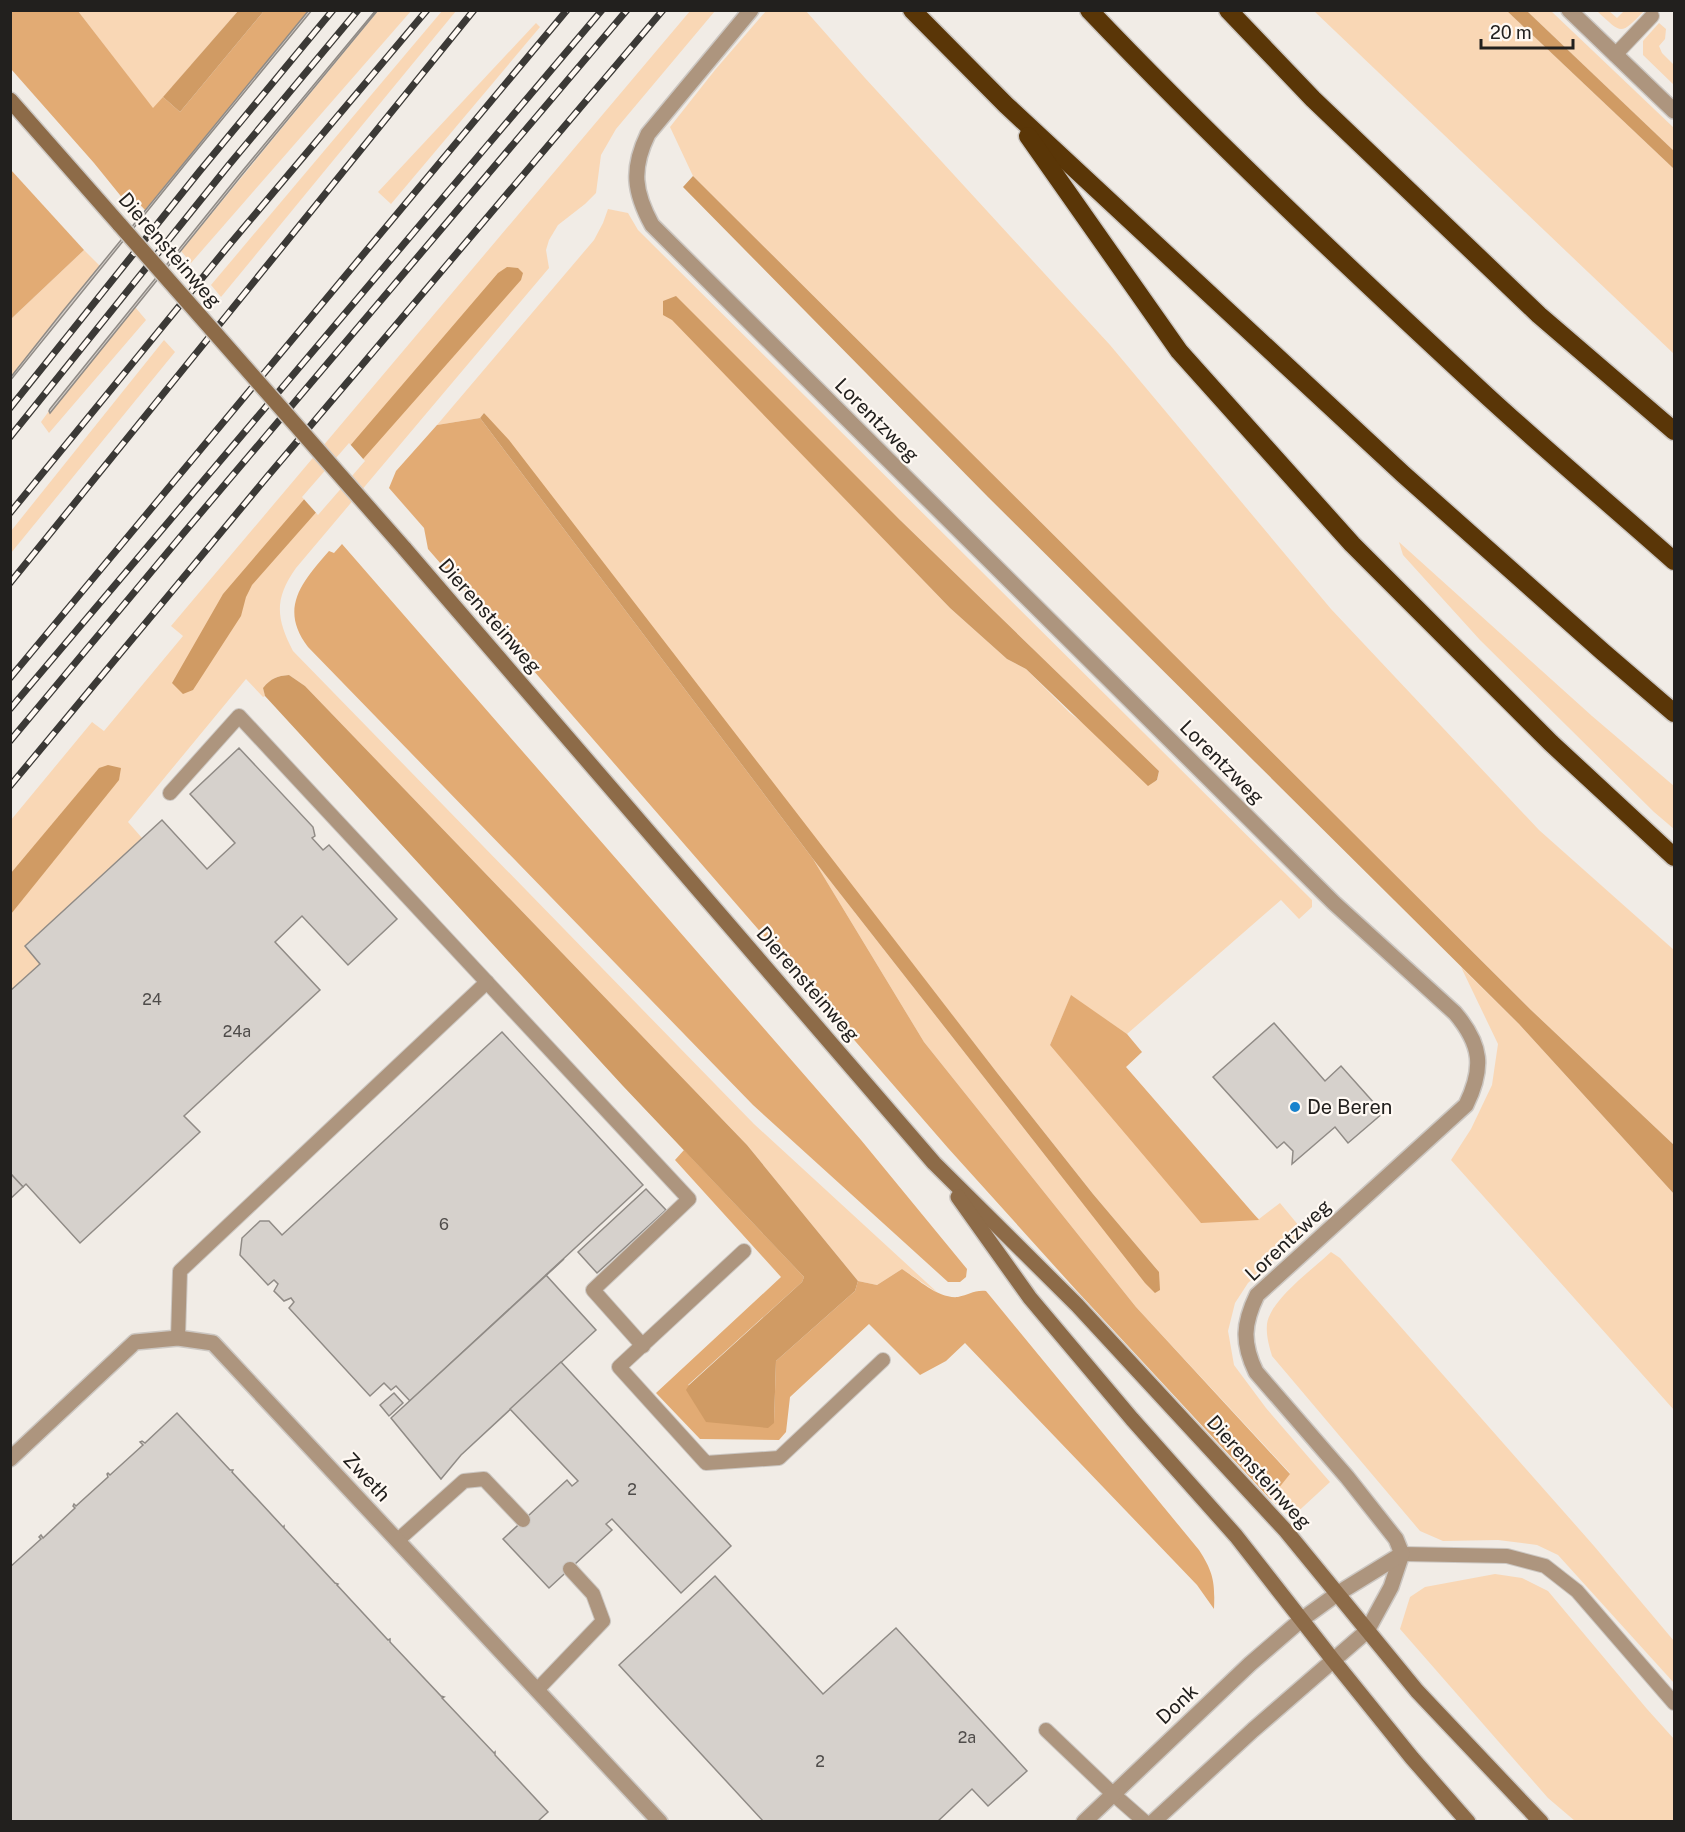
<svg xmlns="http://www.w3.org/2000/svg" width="1685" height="1832" viewBox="0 0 1685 1832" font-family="'Public Sans',sans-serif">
	<rect width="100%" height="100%" fill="#f1ece6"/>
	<!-- green -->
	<g fill="#f9d7b5" fill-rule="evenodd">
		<polygon points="78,11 238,11 153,109"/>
		<polygon points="378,11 411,11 191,263 181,251"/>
		<polygon points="442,11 456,11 221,297 211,285"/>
		<path d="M690,11H715L616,129L601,155L596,193L585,204L558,225L549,240L546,250L549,268L296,568C274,599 276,618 293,651L754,1124L938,1293L902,1269L877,1285L858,1281L747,1145L305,686L289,675C277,676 271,678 263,688L265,696L263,697L246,679L128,822L142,838L25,946L40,964L11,991V820L92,722L104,731L183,636L171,626Z"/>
		<polygon points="766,11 806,11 865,78 1110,345 1331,609 1539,830 1674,950 1674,1145 1531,1010 693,176 670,127 715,70"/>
		<polygon points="1314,11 1507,11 1674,169 1674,354"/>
		<polygon points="1527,11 1551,11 1674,128 1674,151"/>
		<path d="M1597,11H1609L1617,18L1624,11H1644C1620,36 1622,34 1597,11Z"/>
		<polygon points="536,23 540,27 391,204 378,192"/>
		<polygon points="1659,23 1666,29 1665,39 1659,46 1662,53 1674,65 1674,85 1643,55 1643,41"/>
		<path d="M608,209L628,213L638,230L1312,900V907L1299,919L1281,900L1127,1034L1071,996L1050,1045L1259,1219L1280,1203L1304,1232L1248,1283L1235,1303L1228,1331L1234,1365L1266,1408L1330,1482L1291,1518L1270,1499L1290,1473L1136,1307L924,1042L813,859L1055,1168L1159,1272L1093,1194L998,1074L484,413L480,418L437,425L594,240L603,223ZM672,319L900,520L1159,771L1157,781L1070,713L1026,669L1007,659L950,608Z"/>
		<polygon points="84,250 100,266 11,378 11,319"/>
		<polygon points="135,307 146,320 49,433 41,422 49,411 52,411"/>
		<polygon points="164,340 175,352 11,553 11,531"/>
		<polygon points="1399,542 1592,716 1674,786 1674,829 1654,812 1480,640 1403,555"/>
		<polygon points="1461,967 1519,1024 1674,1194 1674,1410 1451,1160 1471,1129 1492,1085 1498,1044"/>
		<path d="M1331,1252L1340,1258L1594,1546L1674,1641V1683L1558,1555L1537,1545L1498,1540L1443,1541L1420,1531L1272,1356C1269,1345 1266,1336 1267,1324C1270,1300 1313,1269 1331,1252Z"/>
		<polygon points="1495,1574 1522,1578 1548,1591 1647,1709 1674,1739 1674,1821 1575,1821 1548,1798 1400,1629 1410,1597 1425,1587"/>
	</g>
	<!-- forest -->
	<g fill="#e2ab74">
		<polygon points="10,11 78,11 153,108 163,97 180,112 264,11 309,11 145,210 130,194 124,200 94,163 11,69"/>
		<polygon points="11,170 84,250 11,319"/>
		<polygon points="480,418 813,859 924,1042 1136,1307 1290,1474 1270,1499 1077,1291 948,1148 428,549 424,528 389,488 396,471 437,425"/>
		<path d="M342,544L861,1140L967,1269L966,1277L960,1282H948L753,1105L308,647C278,608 303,581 329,551L334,553Z"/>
		<polygon points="1071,995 1127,1034 1142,1052 1126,1067 1259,1220 1201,1223 1050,1045"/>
		<path d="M684,1150L804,1277L802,1282L688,1385L774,1422L776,1361L855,1291L858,1281L877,1285L902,1269C918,1279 938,1299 958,1297C969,1295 973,1290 986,1291L1199,1550C1214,1573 1215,1583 1214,1609L1197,1585L965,1343L946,1361L920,1375L869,1324L790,1397L786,1432L779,1440L700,1439L656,1393L781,1277L675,1160Z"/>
	</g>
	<!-- water -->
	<g fill="#d09b64">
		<polygon points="238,11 264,11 180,112 163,97"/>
		<polygon points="1507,11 1527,11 1674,151 1674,169"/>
		<polygon points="693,176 1531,1010 1674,1145 1674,1194 1519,1024 988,497 683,187"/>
		<polygon points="507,267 518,268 523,273 521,280 252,585 246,597 241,616 193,690 183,694 172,683 223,594 498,273"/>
		<polygon points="676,296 900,520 1159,771 1157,780 1148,786 1026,669 1007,659 950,608 672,320 663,315 663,301"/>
		<polygon points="484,413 509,440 998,1074 1093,1194 1159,1272 1160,1290 1155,1293 1145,1283 813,859 480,418"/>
		<path d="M289,675L305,686L747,1145L858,1281L855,1291L776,1361L774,1423L768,1428L706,1422L686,1390L689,1385L802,1282L804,1277L623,1086L265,696L263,688C271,678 277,676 289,675Z"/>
		<polygon points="108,765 121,768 119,780 11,914 11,873 99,768"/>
	</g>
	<!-- pier -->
	<polygon fill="#f1ece6" points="349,443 365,461 318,515 302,497"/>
	<!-- building -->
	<g fill="#d6d1cc" stroke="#908b86" stroke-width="1.5">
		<polygon points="309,10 312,10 187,162 10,381 10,378 63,311"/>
		<polygon points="376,10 378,10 241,176 50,413 49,411 50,409 239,175"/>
		<polygon points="239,748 313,827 315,836 312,838 323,850 329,845 397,919 348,965 302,916 275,942 320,990 184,1116 200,1132 80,1243 26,1184 23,1187 10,1173 10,991 40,964 25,946 162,820 207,869 235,843 190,794"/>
		<polygon points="1274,1023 1325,1081 1341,1066 1383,1113 1348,1143 1335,1127 1292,1164 1293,1151 1284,1142 1277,1148 1213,1077"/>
		<polygon points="502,1032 643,1185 410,1401 396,1386 391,1390 384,1383 370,1396 289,1308 294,1302 291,1298 284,1301 274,1291 278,1284 274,1280 268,1285 240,1255 242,1238 260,1221 269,1221 282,1235"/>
		<polygon points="10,1173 23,1187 10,1199"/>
		<polygon points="646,1189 666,1210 597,1273 578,1252"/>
		<polygon points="564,1259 546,1275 596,1330 461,1455 441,1479 391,1418"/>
		<polygon points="561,1362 731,1546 681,1593 612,1519 606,1524 612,1530 549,1588 503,1539 567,1480 572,1486 578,1481 510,1409"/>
		<polygon points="394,1393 403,1403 389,1416 380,1405"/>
		<polygon points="177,1413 230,1470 233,1470 232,1472 283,1527 284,1526 284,1528 335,1583 338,1584 337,1585 388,1640 390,1639 390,1642 441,1696 444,1697 442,1698 494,1753 495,1752 495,1755 548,1812 537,1822 10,1822 10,1567 41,1539 39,1537 41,1535 43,1538 75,1508 73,1506 74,1504 76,1506 108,1477 107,1474 108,1473 110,1475 143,1445 140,1442 142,1441 145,1443"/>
		<polygon points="715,1576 823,1694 896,1628 1027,1771 988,1806 972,1789 937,1822 764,1822 619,1665"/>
	</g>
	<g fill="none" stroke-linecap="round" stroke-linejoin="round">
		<!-- service casing -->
		<g stroke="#ccc7c2" stroke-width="16">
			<g id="service">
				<polyline points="1615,55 1652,16"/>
				<polyline points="170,793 239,716 689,1199 593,1290 643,1346"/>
				<polyline points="744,1251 619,1367 706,1463 779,1458 883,1360"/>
				<polyline points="178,1338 180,1271 487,982"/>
				<polyline points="398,1540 464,1481 484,1479 523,1520"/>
				<polyline points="1402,1554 1507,1556 1545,1566 1577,1591 1674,1703"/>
				<polyline points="537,1690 603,1621 593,1594 570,1569"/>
				<polyline points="1046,1730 1112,1793 1145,1822"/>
			</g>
		</g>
		<!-- minor casing -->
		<g stroke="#ccc7c2" stroke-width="18">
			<g id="minor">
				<path d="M751,10L648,134C631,169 634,192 652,225L1334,903L1455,1013C1482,1045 1484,1068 1466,1105L1257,1295C1243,1324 1242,1343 1256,1372L1347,1477L1396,1539L1402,1554L1391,1587L1367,1631L1253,1730L1153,1822"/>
				<polyline points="1569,10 1674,111"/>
				<polyline points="10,1459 135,1342 178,1338 213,1343 660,1822"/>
				<polyline points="1084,1822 1250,1664 1301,1620 1337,1594 1402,1554"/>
			</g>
		</g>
		<!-- secondary casing -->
		<g stroke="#ccc7c2" stroke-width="18">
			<g id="secondary">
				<polyline points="10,100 120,225"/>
				<polyline points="404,548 934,1163 1077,1305 1286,1531 1417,1691 1541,1822"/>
				<polyline points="958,1197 1030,1298 1132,1419 1236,1536 1333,1660 1412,1758 1468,1822"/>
			</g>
		</g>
		<!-- motorway casing -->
		<g stroke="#ccc7c2" stroke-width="21">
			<g id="motorway">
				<polyline points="912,10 1006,105 1403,474 1603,652 1674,713"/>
				<path d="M1089,10C1216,143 1352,271 1487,396C1548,452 1612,506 1674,561"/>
				<polyline points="1228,10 1313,99 1539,315 1674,431"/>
				<polyline points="1028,136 1179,351 1352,544 1551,743 1674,857"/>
			</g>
		</g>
		<!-- service -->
		<use href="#service" stroke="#ad957e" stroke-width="14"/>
		<!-- minor -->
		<use href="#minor" stroke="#ad957e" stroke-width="15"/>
		<!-- secondary -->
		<use href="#secondary" stroke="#8d6b48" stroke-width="15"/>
		<!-- motorway -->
		<use href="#motorway" stroke="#5a3607" stroke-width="18"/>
		<!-- rail casing -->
		<g stroke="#3b3936" stroke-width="7">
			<g id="rail">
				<polyline points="10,408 199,172 333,10"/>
				<polyline points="10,437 228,166 358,10"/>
				<polyline points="10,513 230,244 427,10"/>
				<polyline points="10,583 474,10"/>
				<polyline points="10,678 567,10"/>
				<polyline points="10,709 602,10"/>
				<polyline points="10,741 182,535 627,10"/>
				<polyline points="10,786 267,477 663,10"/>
			</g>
		</g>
		<!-- rail -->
		<use href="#rail" stroke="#fff9f3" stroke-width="4.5" stroke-dasharray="14" stroke-linecap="butt"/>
		<!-- secondary-bridge casing -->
		<g stroke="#ccc7c2" stroke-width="18" stroke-linecap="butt">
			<polyline id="secondary-bridge" points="120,225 404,548"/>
		</g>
		<!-- secondary-bridge -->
		<use href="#secondary-bridge" stroke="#8d6b48" stroke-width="15"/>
	</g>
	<!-- markers -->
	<circle fill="#1882cd" stroke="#fff9f3" stroke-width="2" cx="1295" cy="1107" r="6"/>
	<g text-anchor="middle" stroke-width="4.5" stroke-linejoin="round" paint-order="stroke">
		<!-- number labels -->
		<g font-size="16" fill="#4f4c4a">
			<text x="152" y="1005">24</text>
			<text x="237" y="1037">24a</text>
			<text x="444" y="1230">6</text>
			<text x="632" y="1495">2</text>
			<text x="967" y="1743">2a</text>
			<text x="820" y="1767">2</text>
		</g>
		<!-- street labels -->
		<g font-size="20" fill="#22201e" stroke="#fff9f3">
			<text transform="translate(170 250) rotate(49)" y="7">Dierensteinweg</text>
			<text transform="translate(877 420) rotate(45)" y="7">Lorentzweg</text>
			<text transform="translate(490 616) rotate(49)" y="7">Dierensteinweg</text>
			<text transform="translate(1222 762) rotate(45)" y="7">Lorentzweg</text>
			<text transform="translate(808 984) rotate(49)" y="7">Dierensteinweg</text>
			<text transform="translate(1288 1240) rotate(-43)" y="7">Lorentzweg</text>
			<text transform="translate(1259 1472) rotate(48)" y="7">Dierensteinweg</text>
			<text transform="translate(367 1477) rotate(47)" y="7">Zweth</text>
			<text transform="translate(1177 1704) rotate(-43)" y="7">Donk</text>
		</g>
		<!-- poi labels -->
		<g font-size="20" fill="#22201e" stroke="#fff9f3" text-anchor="start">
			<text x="1307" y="1114">De Beren</text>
		</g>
	</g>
	<!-- border -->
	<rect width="1685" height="1832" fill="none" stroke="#22201e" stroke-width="24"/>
	<!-- scale -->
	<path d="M1481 39v9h92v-9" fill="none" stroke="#22201e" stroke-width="3"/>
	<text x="1490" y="39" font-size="18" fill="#22201e" stroke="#fff9f3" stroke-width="4.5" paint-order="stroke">20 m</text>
</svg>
